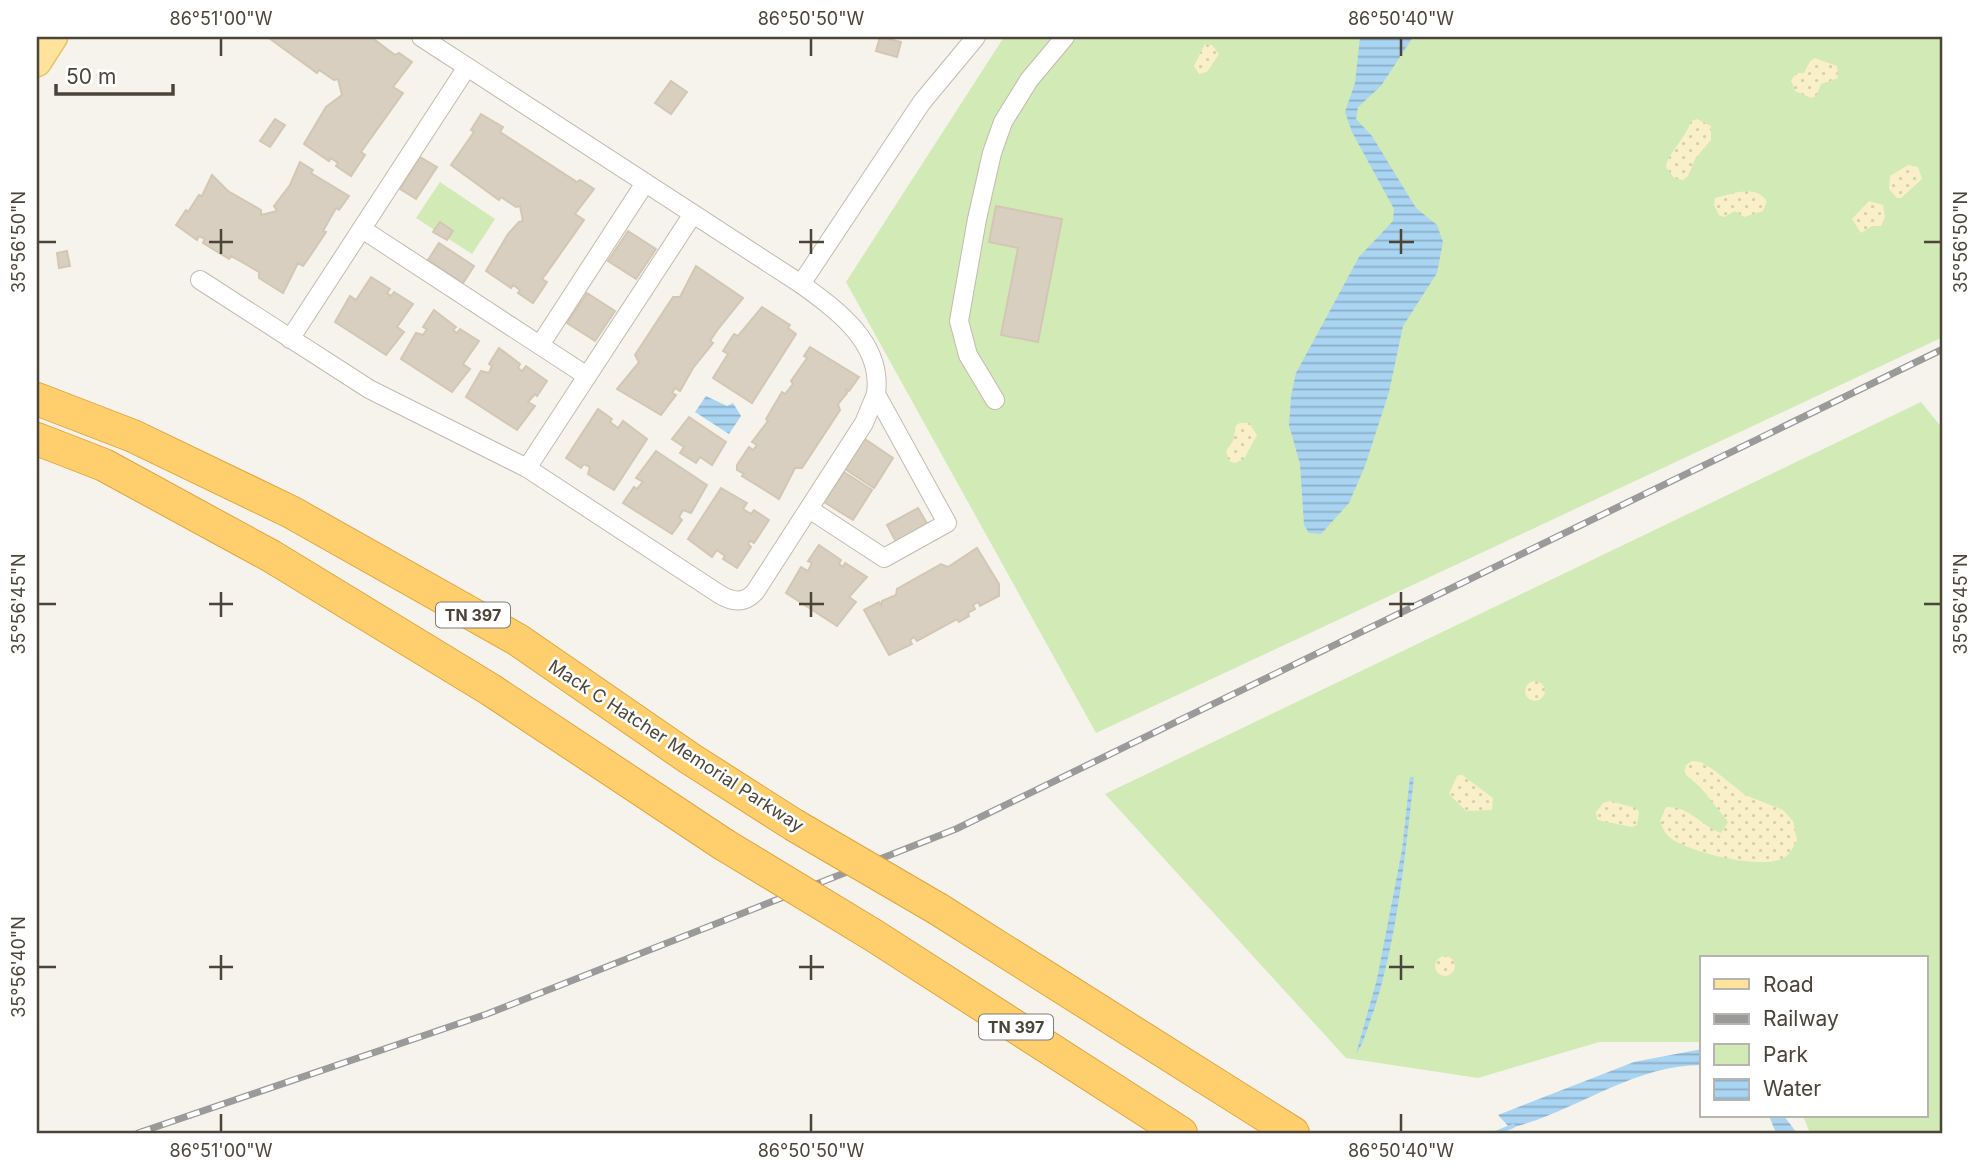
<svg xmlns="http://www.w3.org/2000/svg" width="1980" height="1170" viewBox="0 0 1980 1170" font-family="Inter,sans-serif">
	<defs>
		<pattern id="sand-dots" width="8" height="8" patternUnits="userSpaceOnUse" patternTransform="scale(1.75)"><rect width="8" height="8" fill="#f9efc9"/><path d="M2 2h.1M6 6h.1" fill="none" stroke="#d7cead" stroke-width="1.8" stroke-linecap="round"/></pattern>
		<pattern id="water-rules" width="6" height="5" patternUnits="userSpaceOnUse" patternTransform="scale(1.75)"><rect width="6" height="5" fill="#a9d4f2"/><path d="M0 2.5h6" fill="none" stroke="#8caec5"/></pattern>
	</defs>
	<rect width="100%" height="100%" fill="#f6f3ec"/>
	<!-- green -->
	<g fill="#d2eab5">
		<polygon points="1004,37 1943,37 1943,337 1096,733 846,282"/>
		<polygon points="440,182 495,219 472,254 416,218"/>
		<polygon points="1921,402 1943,429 1943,1133 1810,1133 1803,1116 1926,1116 1926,958 1702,958 1702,1042 1599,1042 1478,1078 1346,1058 1105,794"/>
	</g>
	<!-- sand -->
	<g fill="url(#sand-dots)">
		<polygon points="1205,44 1212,45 1219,54 1207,72 1199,74 1194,66"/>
		<polygon points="1815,58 1837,66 1838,78 1821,84 1816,96 1811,98 1795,91 1791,80 1797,73 1804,73 1810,61"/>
		<path d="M1697,119L1711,126V140L1695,159L1688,176L1683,180L1674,178L1666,167C1668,153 1686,138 1691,121Z"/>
		<polygon points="1908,165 1918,167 1922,179 1901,198 1897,198 1889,189 1890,176"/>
		<path d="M1738,192C1749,191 1759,190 1767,201L1763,211L1744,217L1735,211L1724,217L1719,215L1714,205L1715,198Z"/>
		<polygon points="1869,201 1883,205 1885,217 1881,226 1872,226 1861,233 1852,219"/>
		<polygon points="1240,423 1249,423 1257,435 1244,459 1235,463 1229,461 1226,451 1233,441 1236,425"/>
		<circle cx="1535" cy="691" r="10"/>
		<path d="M1692,761L1701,762L1714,770L1745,795L1783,810L1793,821L1797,840C1794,846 1790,854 1784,858C1762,870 1691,853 1672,839C1665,834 1663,829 1660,821L1666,807C1690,806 1701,826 1721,833L1728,822L1701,788L1684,773L1686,765Z"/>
		<polygon points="1461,774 1493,798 1492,810 1466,811 1449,794 1457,776"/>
		<polygon points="1610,801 1636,808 1639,812 1637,825 1632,827 1597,820 1596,812 1603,803"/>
		<circle cx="1445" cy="966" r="10"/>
	</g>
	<!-- water -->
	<g fill="url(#water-rules)">
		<polygon points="1360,37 1413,37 1381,86 1358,107 1356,119 1372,136 1416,208 1437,225 1443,242 1437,273 1403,326 1389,392 1365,466 1349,503 1321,534 1309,533 1304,525 1300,464 1289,425 1291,396 1296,373 1359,257 1393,221 1394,209 1352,132 1345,112 1355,83"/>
		<polygon points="706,396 727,406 733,403 741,416 729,434 695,412"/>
		<path d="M1410,777H1414C1405,855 1398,935 1374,1010C1368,1025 1365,1041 1356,1054L1377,979L1402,850Z"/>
		<path d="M1702,1049V1065C1632,1065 1576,1112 1510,1128L1498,1115L1634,1062Z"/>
		<polygon points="1769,1116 1784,1116 1797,1133 1776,1133"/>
	</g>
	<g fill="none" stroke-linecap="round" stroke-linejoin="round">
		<!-- stream -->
		<polyline stroke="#a9d4f2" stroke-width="4.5" points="1496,1133 1513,1126"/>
	</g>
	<!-- building -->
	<g fill="#d8cfc1" stroke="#d3c7b4" stroke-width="2">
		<polygon points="371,37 395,55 399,53 412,62 393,87 403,93 361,152 365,155 351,176 336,166 338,163 331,158 329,161 304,144 326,107 342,95 338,79 334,80 319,70 317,73 269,38"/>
		<polygon points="880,37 901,42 897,57 876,51"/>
		<polygon points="671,81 687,92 671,114 655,103"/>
		<polygon points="481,114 503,127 500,132 577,182 580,180 594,189 575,214 584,220 546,274 542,279 547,282 533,303 518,293 520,290 513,285 511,288 486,271 508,234 519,222 523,221 520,206 516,207 501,197 499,200 451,165 474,132 471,130"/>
		<polygon points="275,119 285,125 270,147 260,141"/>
		<polygon points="420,157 437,167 416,199 400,189"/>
		<polygon points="300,162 313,170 311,173 349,196 339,210 336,208 323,231 326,232 308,259 303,266 298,263 283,293 259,278 259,272 247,265 231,256 229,259 203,243 205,239 199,236 197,240 176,225 186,210 188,212 199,195 202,196 212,175 228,191 261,210 261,215 277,211 274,206 290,185"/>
		<polygon points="996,206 1062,219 1038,342 1001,335 1018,248 989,242"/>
		<polygon points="440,222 453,231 447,240 433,232"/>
		<polygon points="628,231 656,249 636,279 608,261"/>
		<polygon points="439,243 474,266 463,283 428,260"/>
		<polygon points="67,251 70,266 59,268 57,253"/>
		<polygon points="696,266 743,298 718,329 710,341 713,343 693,368 680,391 675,388 672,393 676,395 661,415 617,389 636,366 639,362 635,355 673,297 680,297"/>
		<polygon points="371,277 390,289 387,293 391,296 394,292 413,304 397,327 404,332 386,355 335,322 350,296 356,300"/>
		<polygon points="587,293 615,311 595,341 567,323"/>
		<polygon points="762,307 790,325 788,328 796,334 752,403 713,378 728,354 723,351 734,334 738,336"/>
		<polygon points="434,310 456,327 453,330 457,333 460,329 479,341 463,364 470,369 452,392 401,359 416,333 423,335 427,329 423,327"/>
		<polygon points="810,347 859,377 849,391 846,389 847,393 838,404 840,410 802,468 795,468 779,499 742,476 744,474 737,470 737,465 749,447 753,450 757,445 752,442 768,421 766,419 782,392 785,394 793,384 791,381 807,358 804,356"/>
		<polygon points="499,348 520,364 518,368 522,371 526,366 547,381 537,396 535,394 528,402 535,406 517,430 466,397 481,371 489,373 492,366 489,364"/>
		<polygon points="598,409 612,419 610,422 618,428 623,421 647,439 614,490 588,474 590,467 584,464 581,468 566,458"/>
		<polygon points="689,417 726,442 712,465 700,457 696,463 680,453 684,447 672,439"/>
		<polygon points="865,439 893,458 874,488 845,469"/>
		<polygon points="656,451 707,485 691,513 683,510 679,517 682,520 672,534 623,503 634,487 637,489 643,482 636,478"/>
		<polygon points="844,472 872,490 853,520 824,502"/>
		<polygon points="721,488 747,503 743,509 751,514 754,510 769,520 754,543 750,541 748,544 751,547 737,568 723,559 725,556 717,550 712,557 688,539"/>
		<polygon points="918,508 928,525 896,542 887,525"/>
		<polygon points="819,545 841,560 839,564 843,567 845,563 867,577 849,597 856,602 837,626 786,593 801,567 808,571 812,563 808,561"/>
		<polygon points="977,548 999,584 999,596 980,606 978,602 973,605 975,609 968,613 969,616 959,622 957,619 917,641 914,637 910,640 912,644 889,655 864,610 879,602 881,605 882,601 896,595 897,589 941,564 948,567"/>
	</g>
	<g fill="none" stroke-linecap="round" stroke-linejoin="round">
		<!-- street casing -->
		<g stroke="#c2bbae" stroke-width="20">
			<g id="street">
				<polyline points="421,37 801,284 922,102 976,37"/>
				<polyline points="362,229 587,376"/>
				<path d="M200,280L369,389L527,468L719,594C732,602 744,604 755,592L864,423L876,394"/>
				<path d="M801,284C837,310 883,343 876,394L947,523L884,558L809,509"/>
				<polyline points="290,339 467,67"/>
				<polyline points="540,345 645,183"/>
				<polyline points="995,400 968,355 959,321 977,219 992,153 1003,122 1029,80 1065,37"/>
				<polyline points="527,468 693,214"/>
			</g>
		</g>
		<!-- primary casing -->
		<g stroke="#e6c16a" stroke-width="31">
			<polyline id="primary" points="37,62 53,37"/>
		</g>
		<!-- highway casing -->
		<g stroke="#e0a43c" stroke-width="34">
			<g id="highway">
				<polyline points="37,399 133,436 291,512 518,640 689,758 794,825"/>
				<polyline points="37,439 104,465 271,556 491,690 723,844"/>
				<polyline points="938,909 1293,1133"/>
				<polyline points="873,935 1181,1133"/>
			</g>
		</g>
		<!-- street -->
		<use href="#street" stroke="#fff" stroke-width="18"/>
		<!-- primary -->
		<use href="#primary" stroke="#ffe39c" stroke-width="28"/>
		<!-- highway -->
		<use href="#highway" stroke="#ffcf6e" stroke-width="32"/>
		<!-- rail casing -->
		<g stroke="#9a9a9a" stroke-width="7">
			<polyline id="rail" points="138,1133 487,1014 956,829 1943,349"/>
		</g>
		<!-- rail -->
		<use href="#rail" stroke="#fff" stroke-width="4.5" stroke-dasharray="13" stroke-linecap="butt"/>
		<!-- highway-bridge casing -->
		<g stroke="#e0a43c" stroke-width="34" stroke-linecap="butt">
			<g id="highway-bridge">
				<polyline points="794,825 938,909"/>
				<polyline points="723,844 873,935"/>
			</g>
		</g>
		<!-- highway-bridge -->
		<use href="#highway-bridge" stroke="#ffcf6e" stroke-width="32"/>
	</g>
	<!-- ticks -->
	<path fill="none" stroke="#4b4439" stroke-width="2.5" d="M221,38V56M811,38V56M1401,38V56M221,229V254M811,229V254M1401,229V254M38,242H56M209,242H233M799,242H824M1389,242H1414M1924,242H1941M221,592V617M811,592V617M1401,592V617M38,604H56M209,604H233M799,604H824M1389,604H1414M1924,604H1941M221,955V980M811,955V980M1401,955V980M38,967H56M209,967H233M799,967H824M1389,967H1414M221,1114V1132M811,1114V1132M1401,1114V1132"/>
	<g text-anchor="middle" stroke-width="5" stroke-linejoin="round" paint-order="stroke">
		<!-- shield labels -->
		<g fill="#fff" stroke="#817c74" stroke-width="2">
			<rect x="436" y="602.5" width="74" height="25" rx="5"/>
			<rect x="979" y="1014.5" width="74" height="25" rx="5"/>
		</g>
		<g font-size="16" font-weight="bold" fill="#4b4439">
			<text x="473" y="621">TN 397</text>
			<text x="1016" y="1033">TN 397</text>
		</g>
		<!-- street labels -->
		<g font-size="18" fill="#4b4439" stroke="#fff">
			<text transform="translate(676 746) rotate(33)" y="6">Mack C Hatcher Memorial Parkway</text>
		</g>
	</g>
	<!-- border -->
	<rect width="1980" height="1170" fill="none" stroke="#ffffff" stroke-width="77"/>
	<!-- legend -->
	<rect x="1700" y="956" width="228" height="161" fill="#ffffff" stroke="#b7b4b0" stroke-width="2"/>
	<rect x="1714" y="979" width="35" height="10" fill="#ffe39c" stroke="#b7b4b0" stroke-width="2"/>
	<text x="1763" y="992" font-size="21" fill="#4b4439">Road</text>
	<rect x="1714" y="1014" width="35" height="10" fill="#9a9a9a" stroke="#b7b4b0" stroke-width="2"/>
	<text x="1763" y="1026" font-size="21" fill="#4b4439">Railway</text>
	<rect x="1714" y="1044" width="35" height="21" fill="#d2eab5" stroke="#b7b4b0" stroke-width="2"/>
	<text x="1763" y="1062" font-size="21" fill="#4b4439">Park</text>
	<rect x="1714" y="1079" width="35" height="21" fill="url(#water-rules)" stroke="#b7b4b0" stroke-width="2"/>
	<text x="1763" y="1096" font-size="21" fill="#4b4439">Water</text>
	<!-- scale -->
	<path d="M56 84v10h117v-10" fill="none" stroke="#4b4439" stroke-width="3.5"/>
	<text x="66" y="84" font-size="21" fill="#4b4439" stroke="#ffffff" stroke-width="5" paint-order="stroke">50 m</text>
	<rect x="38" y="38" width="1903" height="1094" fill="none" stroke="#4b4439" stroke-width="2.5"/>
	<g font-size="18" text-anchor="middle" fill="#4b4439">
		<text x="221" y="25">86°51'00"W</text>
		<text x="811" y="25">86°50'50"W</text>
		<text x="1401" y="25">86°50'40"W</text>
		<text transform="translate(19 242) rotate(-90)" y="6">35°56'50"N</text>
		<text transform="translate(1961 242) rotate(-90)" y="6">35°56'50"N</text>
		<text transform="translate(19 604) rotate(-90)" y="6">35°56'45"N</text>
		<text transform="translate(1961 604) rotate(-90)" y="6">35°56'45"N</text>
		<text transform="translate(19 967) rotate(-90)" y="6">35°56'40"N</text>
		<text x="221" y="1157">86°51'00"W</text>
		<text x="811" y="1157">86°50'50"W</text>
		<text x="1401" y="1157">86°50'40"W</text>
	</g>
</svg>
